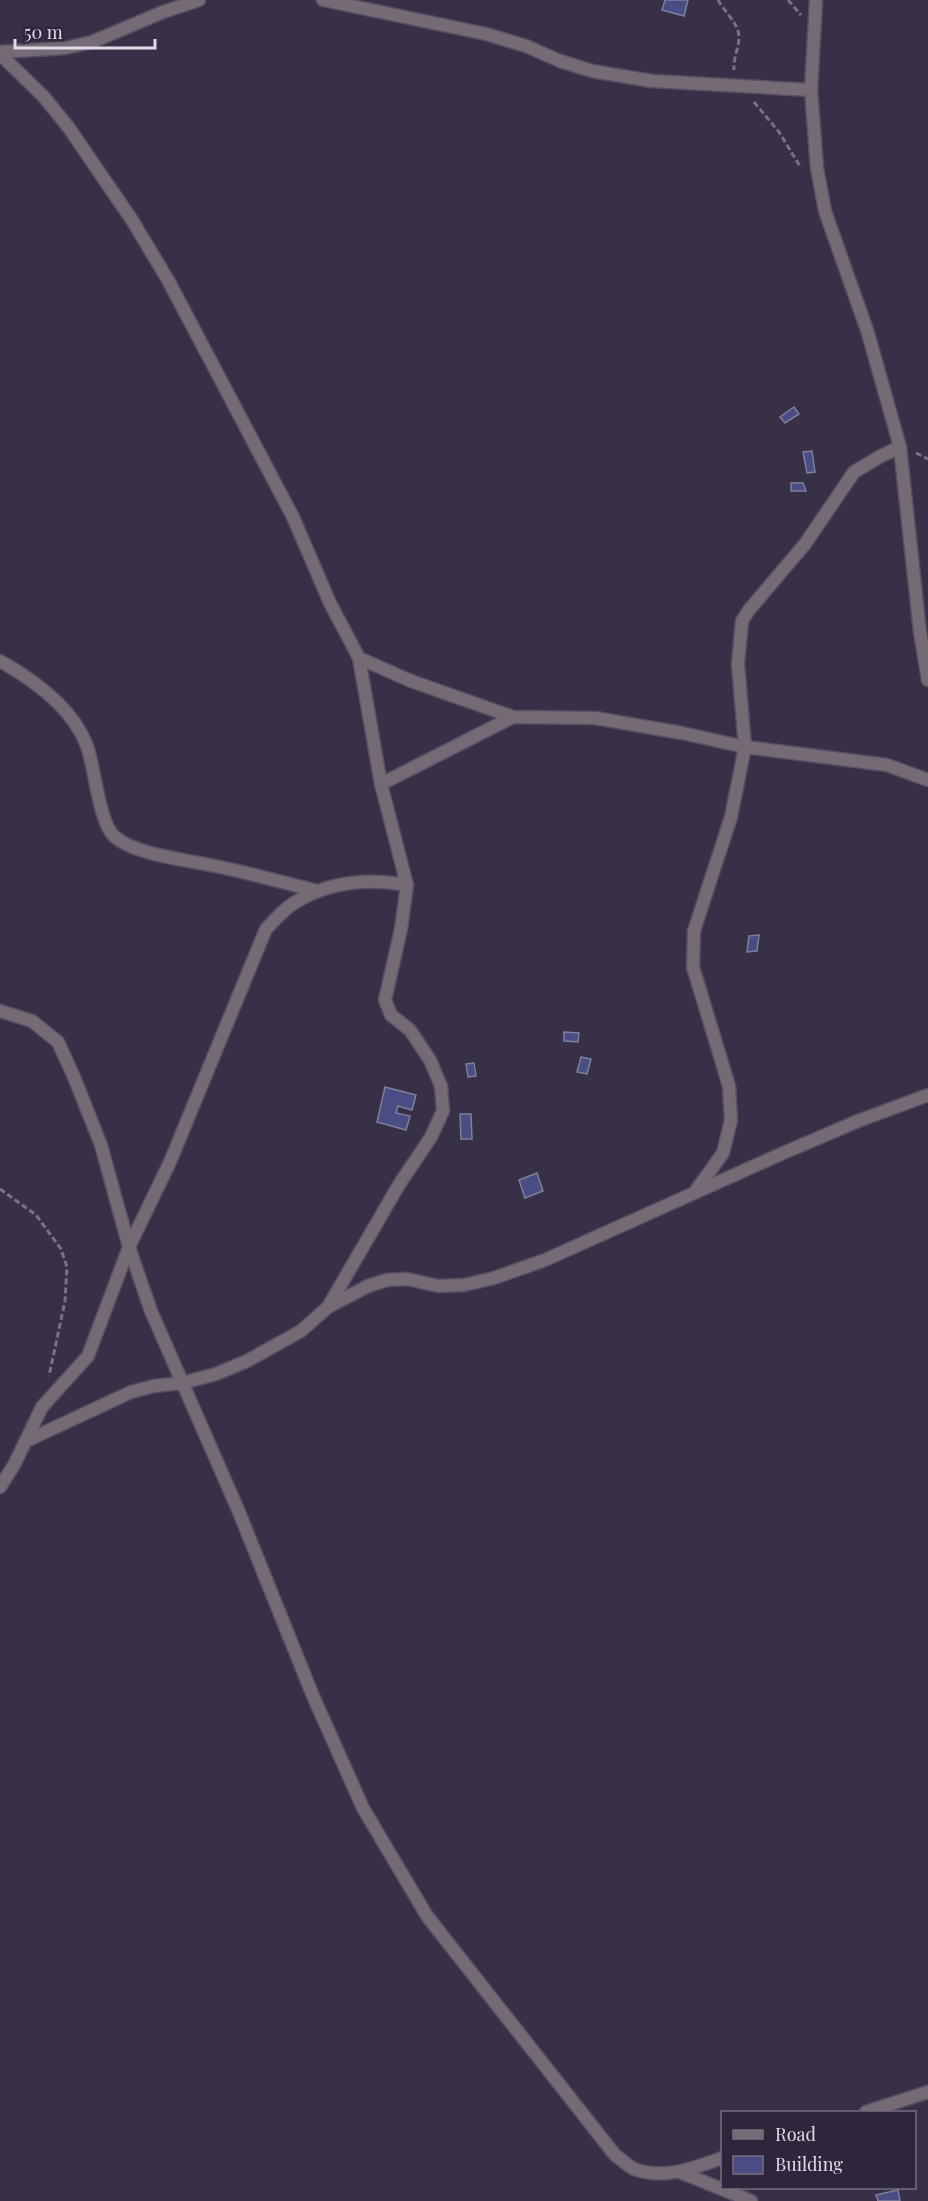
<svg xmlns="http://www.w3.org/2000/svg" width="928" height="2201" viewBox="0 0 928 2201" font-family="'Playfair Display',serif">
	<rect width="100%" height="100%" fill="#383046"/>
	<!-- building -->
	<g fill="#4a4c84" stroke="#7d809b" stroke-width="1.5">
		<polygon points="665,0 688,0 684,16 662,10"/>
		<polygon points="794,407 799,414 785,423 780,417"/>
		<polygon points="812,451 815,472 807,473 803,452"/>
		<polygon points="791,483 803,483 806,491 791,491"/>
		<polygon points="759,935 757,951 747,952 749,936"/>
		<polygon points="564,1032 579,1033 578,1042 564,1041"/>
		<polygon points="581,1057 591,1059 587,1074 577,1072"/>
		<polygon points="474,1063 476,1076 468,1077 466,1064"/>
		<polygon points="385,1087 416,1095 412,1110 398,1106 396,1113 410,1116 406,1130 377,1122"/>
		<polygon points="460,1114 471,1114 472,1139 461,1139"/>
		<polygon points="537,1173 543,1191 525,1198 519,1180"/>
		<polygon points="898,2190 900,2201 878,2201 876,2195"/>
	</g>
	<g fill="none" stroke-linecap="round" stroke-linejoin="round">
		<!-- minor casing -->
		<g stroke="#564f63" stroke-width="15">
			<g id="minor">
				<polyline points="323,0 486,34 526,46 560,61 592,71 652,81 811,90"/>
				<polyline points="816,0 811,90 817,168 825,211 868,333 900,447 920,632 928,680"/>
				<polyline points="0,52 65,48 92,42 163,12 199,0"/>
				<polyline points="0,54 44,97 69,128 132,220 168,280 293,517 330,603 359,658 411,681 513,717 595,718 682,733 745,747 887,765 928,780"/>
				<path d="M0,661C34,680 73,708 87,746C95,768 99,824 115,837C136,855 188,860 215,866C250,873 284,883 318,891"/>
				<polyline points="381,784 513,717"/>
				<path d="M0,1011L32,1021L58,1042L74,1077L101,1145L129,1247L151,1311L239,1512L313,1696L363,1808L427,1916L615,2155C621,2159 628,2166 634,2169C665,2180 694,2168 722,2158"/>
				<polyline points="697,1189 723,1153 731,1120 729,1086 693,967 694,931 731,817 745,747 738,664 742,621 749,610 805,544 854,472 881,456 900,447"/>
				<polyline points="328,1307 400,1183 431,1137 443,1111 441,1086 430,1060 410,1030 391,1015 385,1000 401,929 407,885 381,784 359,658"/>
				<polyline points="26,1441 131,1392 154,1386 182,1383 216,1374 247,1361 301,1331 328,1307 368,1286 387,1280 407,1279 438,1286 464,1285 494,1278 545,1260 781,1154 858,1121 928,1095"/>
				<path d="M0,1487L14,1465L42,1407L88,1356L129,1247L170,1162L266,929C275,920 284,909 294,903C329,881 368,878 407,885"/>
				<polyline points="866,2112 928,2092"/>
				<polyline points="680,2172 751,2201"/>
			</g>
		</g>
		<!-- path -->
		<g stroke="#797285" stroke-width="3" stroke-dasharray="6 3" stroke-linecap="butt">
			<path d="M718,0C724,11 739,24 739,37C739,48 733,58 734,70"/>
			<polyline points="788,0 801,15"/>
			<polyline points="754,102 779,132 801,168"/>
			<polyline points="916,453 928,459"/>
			<polyline points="0,1189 36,1215 61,1249 67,1267 65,1301 49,1376"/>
		</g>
		<!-- minor -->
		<use href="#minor" stroke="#746b75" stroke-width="12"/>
	</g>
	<!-- legend -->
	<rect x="721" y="2111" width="195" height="78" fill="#2e263b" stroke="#756e81" stroke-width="1.5"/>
	<rect x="733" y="2130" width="30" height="9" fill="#746b75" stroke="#756e81" stroke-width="1.5"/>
	<text x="775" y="2141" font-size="18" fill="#e0dbe9">Road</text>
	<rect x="733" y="2156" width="30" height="18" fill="#4a4c84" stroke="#756e81" stroke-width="1.5"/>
	<text x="775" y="2171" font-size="18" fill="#e0dbe9">Building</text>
	<!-- scale -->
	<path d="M15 39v9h140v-9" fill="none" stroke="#e0dbe9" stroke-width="3"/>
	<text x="24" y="39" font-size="18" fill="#e0dbe9" stroke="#2e263b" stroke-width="4.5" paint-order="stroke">50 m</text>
</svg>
